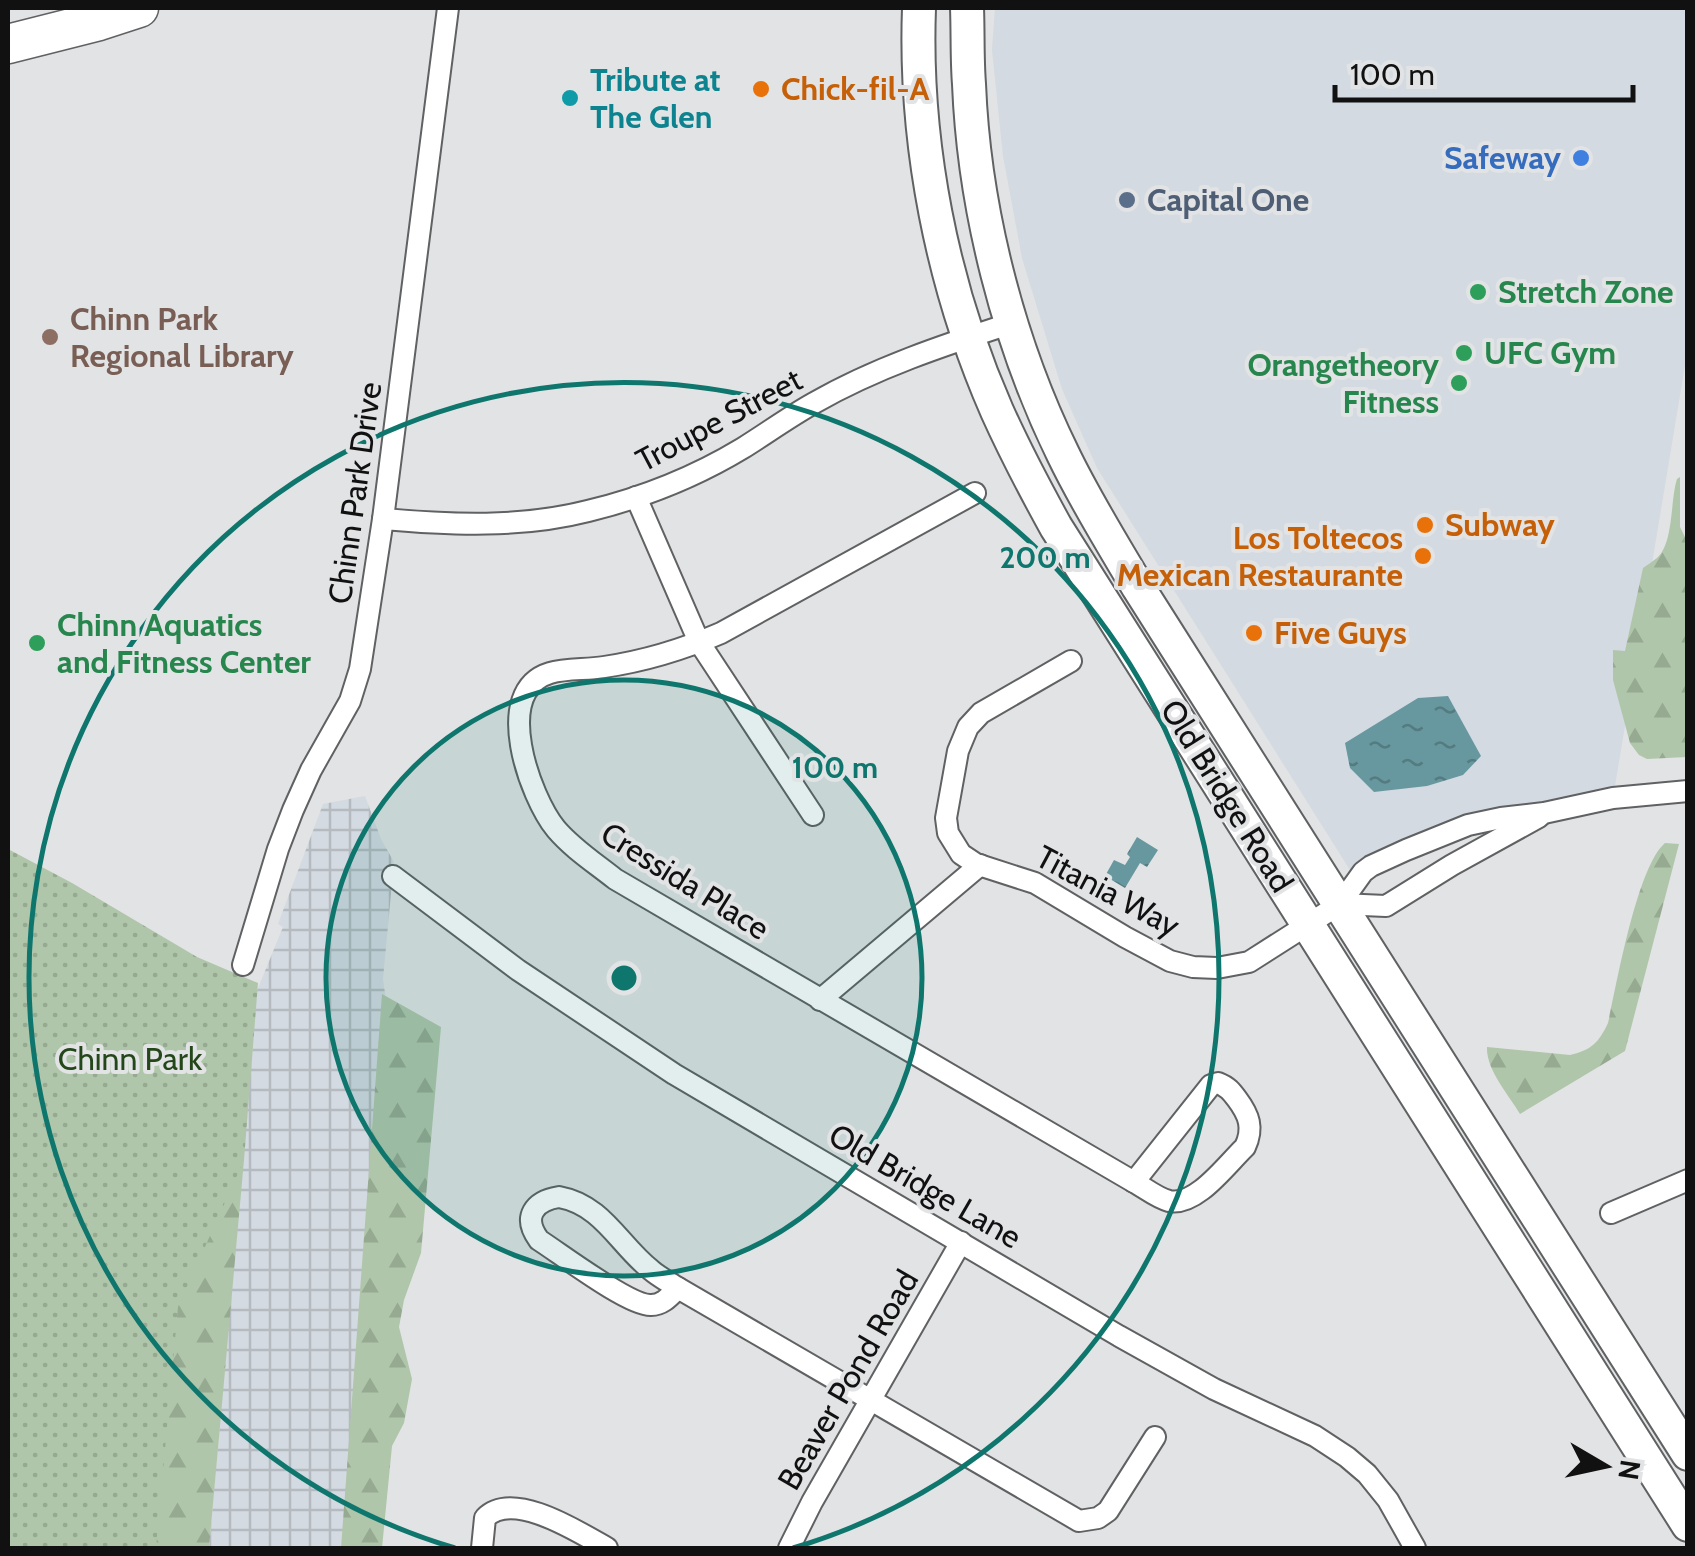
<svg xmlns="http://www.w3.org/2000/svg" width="1695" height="1556" viewBox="0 0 1695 1556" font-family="Cabin,sans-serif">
	<defs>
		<pattern id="industrial-grid" width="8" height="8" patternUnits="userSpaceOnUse" patternTransform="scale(2.5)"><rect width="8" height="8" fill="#d3dae1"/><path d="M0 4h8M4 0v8" fill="none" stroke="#b4bac0"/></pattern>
		<pattern id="forest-firs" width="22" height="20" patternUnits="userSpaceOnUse" patternTransform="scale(2.5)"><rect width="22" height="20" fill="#afc6aa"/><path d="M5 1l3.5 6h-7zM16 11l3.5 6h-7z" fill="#96a991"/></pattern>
		<pattern id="park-dots" width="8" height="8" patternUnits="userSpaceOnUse" patternTransform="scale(2.5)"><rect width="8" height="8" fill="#afc6aa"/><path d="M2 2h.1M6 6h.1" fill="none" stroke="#96a991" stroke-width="1.8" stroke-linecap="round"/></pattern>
		<pattern id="water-ripples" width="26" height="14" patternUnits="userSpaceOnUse" patternTransform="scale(2.5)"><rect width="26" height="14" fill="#67989f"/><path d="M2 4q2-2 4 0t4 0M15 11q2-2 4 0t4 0" fill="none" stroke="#537b80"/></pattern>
	</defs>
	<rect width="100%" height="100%" fill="#e2e3e4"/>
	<!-- built -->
	<polygon fill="#d3dae1" points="995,8 1687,8 1687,353 1613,798 1489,821 1355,878 1097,468 1062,389 1022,258 1003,156 992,50"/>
	<!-- industrial -->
	<polygon fill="url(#industrial-grid)" points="365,796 381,839 394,862 383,979 394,1057 362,1548 209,1548 254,1031 245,1020 283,927 278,924 323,804"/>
	<!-- forest -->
	<g fill="url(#forest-firs)">
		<path d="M1680,477V527L1688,543L1687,757L1647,759L1639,755L1630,743L1613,680V650L1625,651L1643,568C1647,565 1652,562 1657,558C1674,543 1670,501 1677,479Z"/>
		<path d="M1665,843L1679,844L1625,1051L1520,1114C1509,1095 1486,1070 1487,1047L1570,1055C1592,1050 1599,1042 1608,1023C1617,983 1637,867 1665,843Z"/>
		<polygon points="382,994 441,1027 421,1253 404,1300 399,1327 412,1379 404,1423 392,1446 382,1548 341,1548"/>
		<polygon points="238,1153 244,1160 209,1548 126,1548 140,1350"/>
	</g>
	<!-- park -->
	<polygon fill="url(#park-dots)" points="8,849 72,883 197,957 258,983 244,1160 178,1307 156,1548 8,1548"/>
	<!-- water -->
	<g fill="url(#water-ripples)">
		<polygon points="1448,696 1481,756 1463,775 1427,786 1374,792 1350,768 1345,743 1418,698"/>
		<polygon points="1137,837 1158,850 1147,867 1140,863 1125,888 1105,876 1114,860 1125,865 1130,857 1127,854"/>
	</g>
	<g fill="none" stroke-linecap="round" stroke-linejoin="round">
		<!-- street casing -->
		<g stroke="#5f6162" stroke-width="24">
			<g id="street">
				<path d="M975,493L721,633C684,649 645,661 604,667C586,670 566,668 550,673C491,691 530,797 556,829C573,849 595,863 615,879L1134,1182"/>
				<polyline points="636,497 699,642 813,815"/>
				<path d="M383,519C452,525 521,528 588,511C642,498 695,477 743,448C767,433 789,417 814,403C875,368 944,345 1012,323"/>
				<polyline points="1071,661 981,713 968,727 958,751 946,818 948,833 961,854 976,864 1035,883 1125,937 1170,961 1193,967 1217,968 1249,962 1340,904 1363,872 1371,866 1406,850 1468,825 1501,818 1544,813 1613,798 1688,791"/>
				<polyline points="393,876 518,970 674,1074 1119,1336 1214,1389 1315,1436 1347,1457 1367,1474 1388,1500 1415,1548"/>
				<polyline points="1340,904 1386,906 1452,865 1539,817"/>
				<polyline points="243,965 278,849 293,810 311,770 350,701 360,669 383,519 448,8"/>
				<polyline points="820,1000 980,865"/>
				<path d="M1218,1083C1228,1087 1231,1091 1237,1099C1249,1115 1254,1128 1245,1147C1227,1164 1196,1207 1169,1201C1157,1198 1145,1188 1134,1182L1211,1085Z"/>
				<path d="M559,1197C603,1205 619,1245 651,1270C659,1277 669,1282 678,1288C670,1296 663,1305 651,1305C629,1306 561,1254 539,1240C522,1217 534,1201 559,1197Z"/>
				<polyline points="1611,1213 1688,1180"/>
				<polyline points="678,1288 1079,1521 1098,1518 1108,1511 1155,1437"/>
				<path d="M482,1548L485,1518C513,1489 580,1533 607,1548"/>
				<polyline points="789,1548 812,1502 961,1242"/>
			</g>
		</g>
		<!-- primary casing -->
		<g stroke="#5f6162" stroke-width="36">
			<g id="primary">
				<path d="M919,8C914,143 942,286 997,411C1015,451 1035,489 1056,527L1688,1525"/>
				<path d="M967,8C968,33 967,59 969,84C974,208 1008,342 1063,454C1085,500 1112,543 1138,587L1688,1454"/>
			</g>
		</g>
		<!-- highway casing -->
		<g stroke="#5f6162" stroke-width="41">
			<polyline id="highway" points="8,44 99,21 139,8"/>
		</g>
		<!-- street -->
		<use href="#street" stroke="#fff" stroke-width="20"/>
		<!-- primary -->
		<use href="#primary" stroke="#fff" stroke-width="32"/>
		<!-- highway -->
		<use href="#highway" stroke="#fff" stroke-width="38"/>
	</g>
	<!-- distance rings -->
	<circle cx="624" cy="978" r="298" fill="#0f766e" fill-opacity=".12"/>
	<g fill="none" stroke="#0f766e" stroke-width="5">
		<circle cx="624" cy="978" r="298"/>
		<path d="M455 1548A595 595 0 1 1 793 1548"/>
	</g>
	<!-- markers -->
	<g fill="#e8710a" stroke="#e2e3e4" stroke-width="4">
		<circle cx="761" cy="89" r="10"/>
		<circle cx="1425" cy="525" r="10"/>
		<circle cx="1423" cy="556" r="10"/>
		<circle cx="1254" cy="633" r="10"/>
	</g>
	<circle fill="#0f9aa8" stroke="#e2e3e4" stroke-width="4" cx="570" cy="98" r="10"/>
	<circle fill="#3f7fe0" stroke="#e2e3e4" stroke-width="4" cx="1581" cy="158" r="10"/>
	<circle fill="#5c6f8a" stroke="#e2e3e4" stroke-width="4" cx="1127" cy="200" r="10"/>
	<g fill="#2e9e5b" stroke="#e2e3e4" stroke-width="4">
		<circle cx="1478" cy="292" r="10"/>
		<circle cx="1464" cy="353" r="10"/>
		<circle cx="1459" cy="383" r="10"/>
		<circle cx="37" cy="643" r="10"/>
	</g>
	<circle fill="#8d6e63" stroke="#e2e3e4" stroke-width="4" cx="50" cy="337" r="10"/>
	<g text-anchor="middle" stroke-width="8" stroke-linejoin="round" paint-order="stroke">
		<!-- culture labels -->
		<g font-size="32" font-weight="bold" fill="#0d838f" stroke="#e2e3e4" text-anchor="start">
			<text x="590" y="91">Tribute at<tspan x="590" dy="37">The Glen</tspan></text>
		</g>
		<!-- food labels -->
		<g font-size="32" font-weight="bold" fill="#c56008" stroke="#e2e3e4" text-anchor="start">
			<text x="781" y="100">Chick-fil-A</text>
			<text x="1445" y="536">Subway</text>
			<text x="1403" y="549" text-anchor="end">Los Toltecos<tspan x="1403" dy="37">Mexican Restaurante</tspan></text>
			<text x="1274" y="644">Five Guys</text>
		</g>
		<!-- shop labels -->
		<g font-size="32" font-weight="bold" fill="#366cbe" stroke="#e2e3e4" text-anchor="end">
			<text x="1561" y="169">Safeway</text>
		</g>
		<!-- service labels -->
		<g font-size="32" font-weight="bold" fill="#4e5e75" stroke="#e2e3e4" text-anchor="start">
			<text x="1147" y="211">Capital One</text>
		</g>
		<!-- leisure labels -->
		<g font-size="32" font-weight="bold" fill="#27864d" stroke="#e2e3e4" text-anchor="start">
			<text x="1498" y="303">Stretch Zone</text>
			<text x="1484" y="364">UFC Gym</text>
			<text x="1439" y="376" text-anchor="end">Orangetheory<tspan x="1439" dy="37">Fitness</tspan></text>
			<text x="57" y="636">Chinn Aquatics<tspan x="57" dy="37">and Fitness Center</tspan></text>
		</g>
		<!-- education labels -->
		<g font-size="32" font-weight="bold" fill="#785e54" stroke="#e2e3e4" text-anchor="start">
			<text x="70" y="330">Chinn Park<tspan x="70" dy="37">Regional Library</tspan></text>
		</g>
		<!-- street labels -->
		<g font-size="32" fill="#111112" stroke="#e2e3e4">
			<text transform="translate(719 420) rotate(-28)" y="11">Troupe Street</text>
			<text transform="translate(355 493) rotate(-82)" y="11">Chinn Park Drive</text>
			<text transform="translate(1227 796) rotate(58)" y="11">Old Bridge Road</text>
			<text transform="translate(685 881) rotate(32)" y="11">Cressida Place</text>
			<text transform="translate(1108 891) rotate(28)" y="11">Titania Way</text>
			<text transform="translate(925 1186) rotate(30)" y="11">Old Bridge Lane</text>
			<text transform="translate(848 1380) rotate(-60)" y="11">Beaver Pond Road</text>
		</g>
		<!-- park labels -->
		<g font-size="32" fill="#234719" stroke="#e2e3e4">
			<text x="130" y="1070">Chinn Park</text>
		</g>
	</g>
	<circle cx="624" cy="978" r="15" fill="#0f766e" stroke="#e2e3e4" stroke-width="5"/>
	<g font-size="30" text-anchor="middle" font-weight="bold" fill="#0f766e" stroke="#e2e3e4" stroke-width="8" stroke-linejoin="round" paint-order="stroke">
		<text x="1045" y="568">200 m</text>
		<text x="835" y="778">100 m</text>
	</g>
	<!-- border -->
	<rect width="1695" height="1556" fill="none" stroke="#111112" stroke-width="20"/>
	<!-- north arrow -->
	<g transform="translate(1605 1466) rotate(99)" stroke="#e2e3e4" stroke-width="8" paint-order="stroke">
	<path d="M0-8L18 38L0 25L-18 38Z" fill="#111112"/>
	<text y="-15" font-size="28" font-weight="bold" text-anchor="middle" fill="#111112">N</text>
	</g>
	<!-- scale -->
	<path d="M1335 85v15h298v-15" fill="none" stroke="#111112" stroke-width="5"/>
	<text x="1350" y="85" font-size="30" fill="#111112" stroke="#e2e3e4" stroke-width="8" paint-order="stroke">100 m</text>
</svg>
